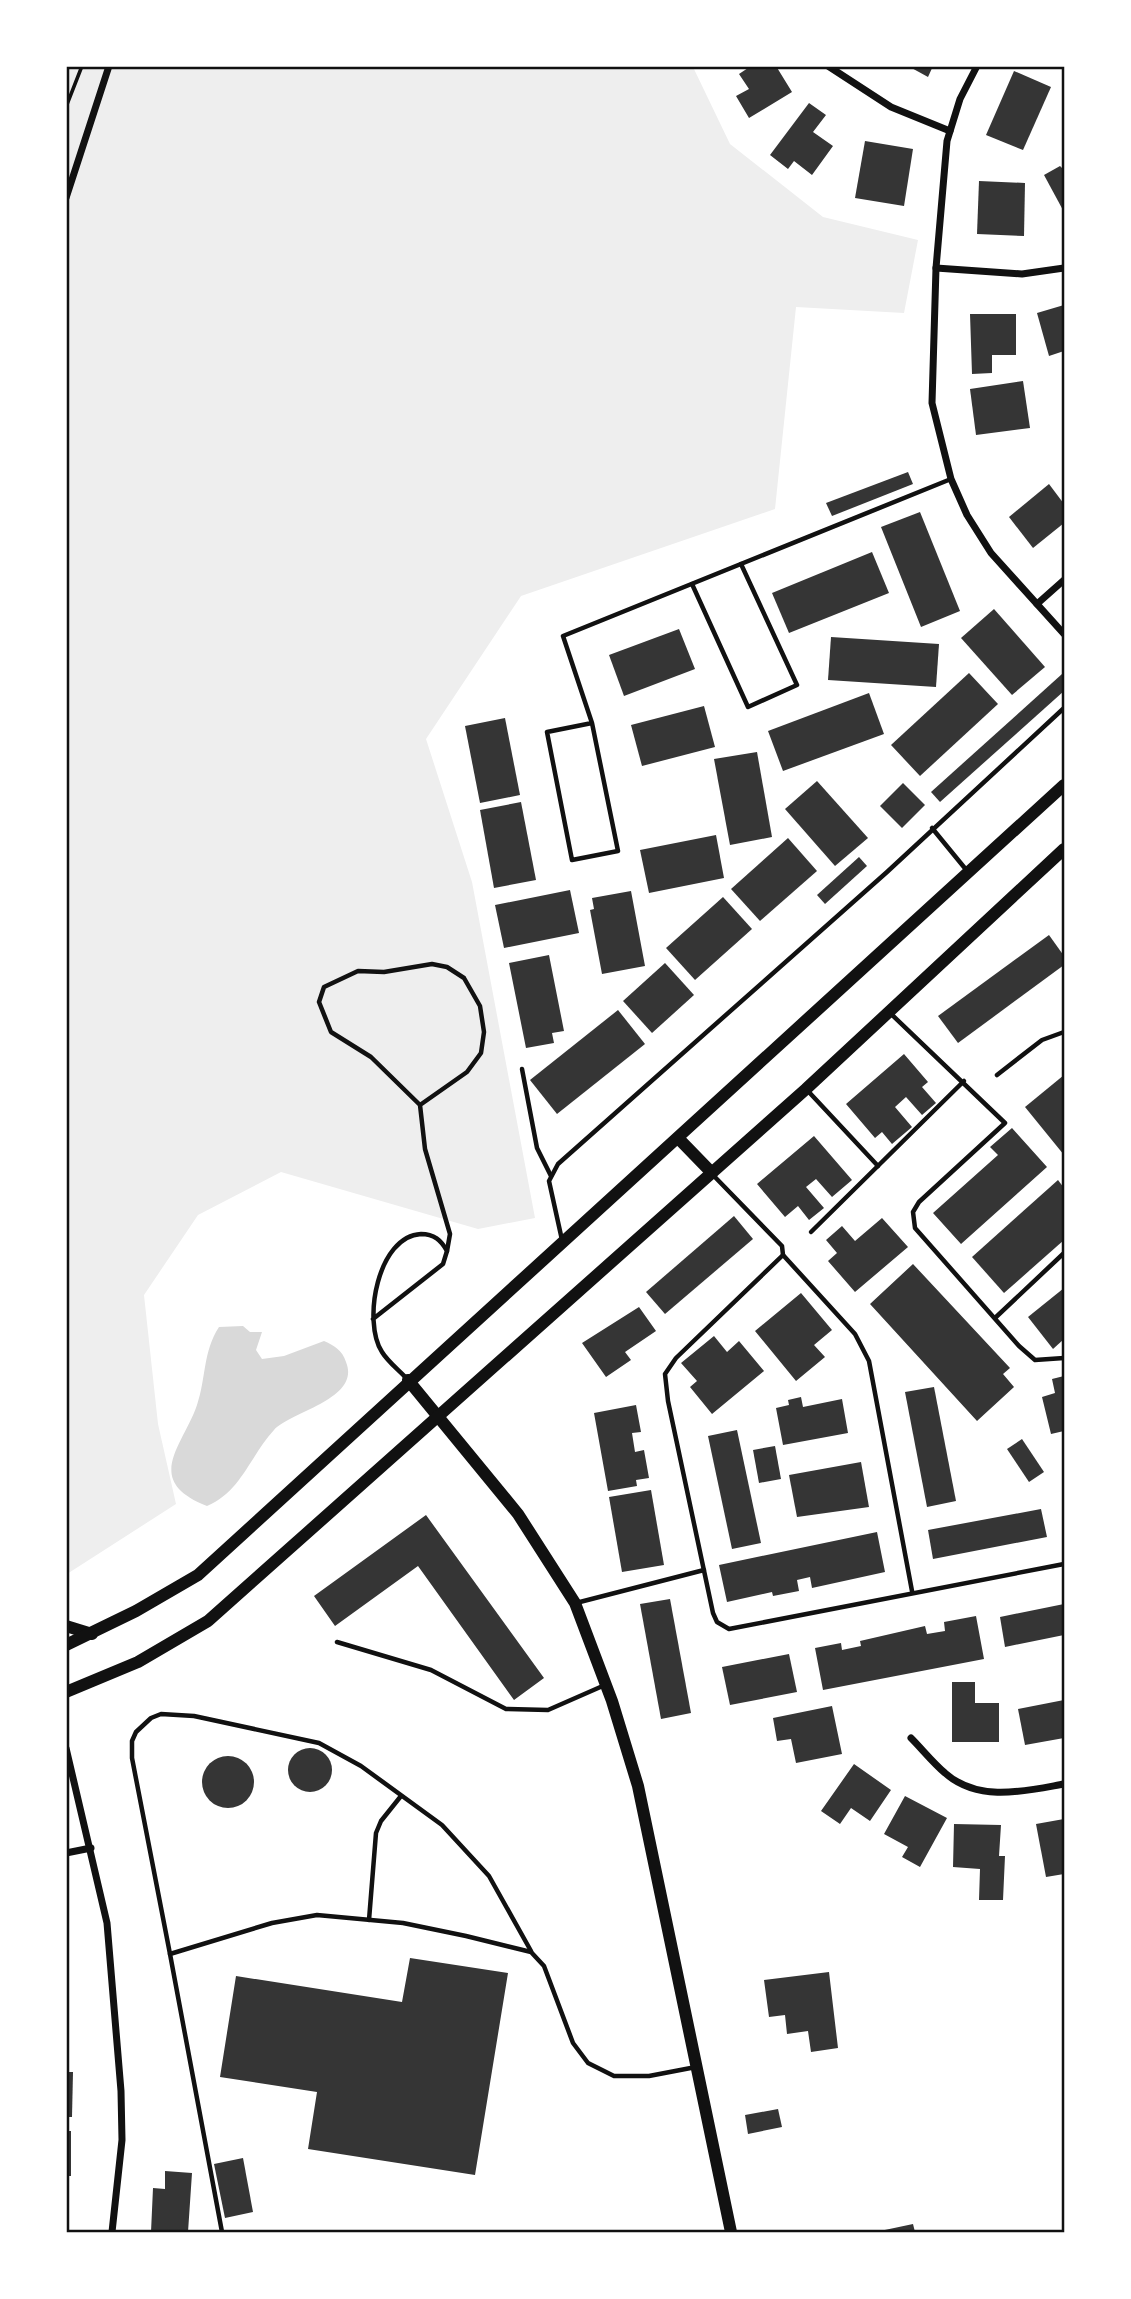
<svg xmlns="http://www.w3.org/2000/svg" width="1131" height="2299" viewBox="0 0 1131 2299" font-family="'Noto Sans',sans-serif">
	<rect width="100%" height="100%" fill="#fff"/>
	<!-- green -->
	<polygon fill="#eee" points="67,67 693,67 730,144 823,217 918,240 904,313 796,307 775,509 521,596 426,739 472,882 535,1218 478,1229 281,1172 198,1215 144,1295 158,1424 176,1504 67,1574"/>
	<!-- water -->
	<path fill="#d9d9d9" d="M243,1326L250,1332H262L256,1350L262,1359L284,1356L324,1341C335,1346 342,1350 346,1362C361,1399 292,1411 274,1430C250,1456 241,1492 207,1506C142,1480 183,1446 197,1405C206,1379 203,1351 219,1327Z"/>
	<!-- building -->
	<g fill="#353535">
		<polygon points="751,66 776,66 792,92 749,118 736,96 749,89 739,74"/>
		<polygon points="908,66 933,66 928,77"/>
		<polygon points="1014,71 1051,87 1023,150 986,135"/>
		<polygon points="809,103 826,115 813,132 833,146 812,175 794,161 788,169 770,155"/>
		<polygon points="865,141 913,149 904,206 855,198"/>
		<polygon points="1060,166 1064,170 1064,212 1044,175"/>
		<polygon points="979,181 1025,183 1024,236 977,234"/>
		<polygon points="1064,305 1064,351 1049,356 1037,313"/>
		<polygon points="970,314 1016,314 1016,355 992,355 992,373 972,374"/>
		<polygon points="1023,381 1030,428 976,435 970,389"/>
		<polygon points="908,472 913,484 832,516 826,503"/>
		<polygon points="1049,484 1064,504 1064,523 1033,548 1009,517"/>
		<polygon points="920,512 960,611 921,627 881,527"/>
		<polygon points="872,552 889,593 789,633 772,593"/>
		<polygon points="994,609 1045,667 1012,695 961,638"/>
		<polygon points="679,629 695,669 624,696 609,655"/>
		<polygon points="831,637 939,644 936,687 828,680"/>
		<polygon points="969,673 998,704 920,776 891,745"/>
		<polygon points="1062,674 1064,691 940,802 931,792"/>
		<polygon points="869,693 884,734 783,771 768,731"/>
		<polygon points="704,706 715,747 642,766 631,725"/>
		<polygon points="505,718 520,795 480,803 465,726"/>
		<polygon points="757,752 772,837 730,845 714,759"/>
		<polygon points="817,781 868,838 835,866 785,809"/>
		<polygon points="903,783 925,805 902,828 880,806"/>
		<polygon points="521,802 536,880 494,888 480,810"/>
		<polygon points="716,835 724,878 649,893 640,850"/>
		<polygon points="788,838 817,871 760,921 731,889"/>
		<polygon points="859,857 867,866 825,904 817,895"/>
		<polygon points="570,890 579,933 504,948 495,905"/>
		<polygon points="631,891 645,966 602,974 590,910 594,909 592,898"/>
		<polygon points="723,897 752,929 695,980 666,948"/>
		<polygon points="1049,935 1064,956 1064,965 958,1043 938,1016"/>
		<polygon points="549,955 564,1031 552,1033 554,1043 526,1048 509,963"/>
		<polygon points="665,963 694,995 652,1033 623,1001"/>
		<polygon points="618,1010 645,1044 557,1114 530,1080"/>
		<polygon points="904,1054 928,1082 922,1087 936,1103 922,1115 906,1097 895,1107 912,1127 892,1144 882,1132 875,1138 846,1104"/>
		<polygon points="1064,1075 1064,1155 1025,1107"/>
		<polygon points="1012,1128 1047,1167 961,1244 933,1213 998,1155 990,1147"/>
		<polygon points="814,1136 852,1180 832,1197 816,1179 806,1187 824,1208 809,1220 798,1206 785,1217 757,1184"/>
		<polygon points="1058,1180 1064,1188 1064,1240 1004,1293 972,1257"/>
		<polygon points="734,1216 753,1239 665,1314 646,1292"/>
		<polygon points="882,1218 908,1247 855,1292 828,1261 837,1253 826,1240 842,1226 855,1241"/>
		<polygon points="913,1264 1010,1368 1003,1374 1014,1387 977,1421 870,1304"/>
		<polygon points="1064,1288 1064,1339 1053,1349 1028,1317"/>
		<polygon points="801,1293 832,1330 814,1345 825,1357 796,1381 755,1331"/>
		<polygon points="639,1307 656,1331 625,1352 631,1360 606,1377 582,1343"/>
		<polygon points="714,1336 727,1352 739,1341 764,1371 712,1414 690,1387 697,1381 681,1363"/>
		<polygon points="1064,1376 1064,1431 1051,1434 1042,1397 1055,1393 1052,1379"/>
		<polygon points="934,1387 956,1501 927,1507 905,1392"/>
		<polygon points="801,1397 803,1407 842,1399 848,1433 783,1445 776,1408 789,1405 788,1400"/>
		<polygon points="636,1405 641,1432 632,1433 635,1452 644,1450 649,1478 636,1480 637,1486 608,1491 594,1413"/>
		<polygon points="737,1430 761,1543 732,1549 708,1436"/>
		<polygon points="1022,1439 1044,1472 1029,1482 1007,1449"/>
		<polygon points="775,1446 781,1479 759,1483 753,1450"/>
		<polygon points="861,1462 869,1507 797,1517 789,1475"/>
		<polygon points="651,1490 664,1565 622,1572 609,1497"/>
		<polygon points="1041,1509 1047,1537 933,1559 928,1530"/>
		<polygon points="426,1515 544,1678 514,1700 418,1566 335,1626 314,1596"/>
		<polygon points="877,1532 885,1572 812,1588 810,1577 797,1580 799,1591 773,1596 772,1592 727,1602 719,1565"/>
		<polygon points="670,1599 691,1713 661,1719 640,1604"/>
		<polygon points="1064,1604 1064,1635 1005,1647 1000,1617"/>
		<polygon points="976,1616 984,1659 823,1690 815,1648 841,1643 842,1650 861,1646 860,1641 925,1626 927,1634 945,1631 944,1622"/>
		<polygon points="789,1654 797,1692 730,1705 722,1667"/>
		<polygon points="952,1682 975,1682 975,1703 999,1703 999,1742 952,1742"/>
		<polygon points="1064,1700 1064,1738 1025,1745 1018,1709"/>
		<polygon points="832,1706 842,1754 796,1763 791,1739 777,1741 773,1718"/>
		<circle cx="310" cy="1770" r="22"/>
		<circle cx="228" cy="1782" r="26"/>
		<polygon points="854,1764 891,1790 870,1821 851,1808 840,1824 821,1811"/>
		<polygon points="905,1796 947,1818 920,1867 902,1857 908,1847 884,1834"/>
		<polygon points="1064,1819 1064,1874 1046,1877 1036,1824"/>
		<polygon points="954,1824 1001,1825 999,1856 1005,1856 1003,1900 979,1900 980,1869 953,1867"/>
		<polygon points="410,1958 508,1973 475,2175 308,2149 317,2092 220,2077 236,1976 402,2002"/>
		<polygon points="829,1972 838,2048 811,2052 808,2031 787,2034 785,2015 769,2017 764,1980"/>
		<polygon points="66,2072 73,2072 72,2117 66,2117"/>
		<polygon points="778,2109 782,2127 748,2134 745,2115"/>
		<rect x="66" y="2131" width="5" height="45"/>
		<polygon points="243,2158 253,2212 225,2218 214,2164"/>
		<polygon points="165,2171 192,2173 188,2232 151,2232 153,2188 165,2189"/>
		<polygon points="913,2224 915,2232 880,2232 880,2231"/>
	</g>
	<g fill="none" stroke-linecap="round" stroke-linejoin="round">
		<!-- path -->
		<polyline stroke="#111" stroke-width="3.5" points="66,107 82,66"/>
		<!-- service -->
		<g stroke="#111" stroke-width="4.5">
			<polyline points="692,584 748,707 797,685 741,564"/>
			<polyline points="592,723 547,732 572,860 618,851 592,723 563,636 951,479"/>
			<polyline points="932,828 968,872"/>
			<polyline points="889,1012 1005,1123 919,1202 913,1212 915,1228 1019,1346 1035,1360 1064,1358"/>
			<polyline points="522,1069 537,1148 551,1176"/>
			<polyline points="997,1075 1042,1040 1064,1032"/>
			<polyline points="807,1090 878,1166"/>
			<polyline points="420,1105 467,1072 481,1053 484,1032 480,1006 464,978 447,967 432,964 384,972 358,971 324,987 319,1002 331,1032 371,1057 420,1105 425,1149 450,1234 447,1251"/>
			<polyline points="712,1174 782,1246 783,1255 855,1334 869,1361 912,1591"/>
			<polyline points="811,1232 964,1081"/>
			<polyline points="562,1240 549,1181 558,1164 887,872 1064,708"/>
			<polyline points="783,1255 676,1358 665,1374 668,1401 713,1613 717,1622 729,1629 1064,1564"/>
			<polyline points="995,1318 1064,1253"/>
			<path d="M373,1319L443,1264L447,1251C441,1240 434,1234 421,1234C378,1236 362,1321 382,1352C388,1362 400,1371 408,1380"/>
			<polyline points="576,1603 704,1570"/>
			<polyline points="337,1642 431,1670 506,1709 548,1710 605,1685"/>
			<polyline points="369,1920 376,1833 381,1821 401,1796"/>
			<polyline points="170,1954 132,1758 132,1741 136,1732 151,1718 161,1714 194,1716 319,1743 361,1766 442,1825 489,1876 531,1951"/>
			<polyline points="222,2232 170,1954 272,1923 317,1915 403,1923 466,1936 531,1952 544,1966 573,2043 588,2063 614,2076 649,2076 696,2067"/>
		</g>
		<!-- minor -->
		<g stroke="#111" stroke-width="7">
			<polyline points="828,66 891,107 950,131"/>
			<polyline points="977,66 960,99 947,141 936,268 932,403 951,479 967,515 991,553 1064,634"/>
			<polyline points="66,198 109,66"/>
			<polyline points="936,268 1022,274 1064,268"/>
			<polyline points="1037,604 1064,580"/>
			<path d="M911,1738C922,1749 933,1763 945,1773C979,1803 1025,1791 1064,1784"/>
			<polyline points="66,1748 107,1923 121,2091 122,2140 112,2232"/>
			<polyline points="66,1853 91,1848"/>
		</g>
		<!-- secondary -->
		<g stroke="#111" stroke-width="12">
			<polyline points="678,1138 712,1173"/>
			<polyline points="408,1380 518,1514 575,1603 612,1701 638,1786 731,2232"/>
			<polyline points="66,1626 92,1634"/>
			<polyline points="66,1645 136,1611 198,1575 1064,785"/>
			<polyline points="66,1692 138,1662 208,1621 806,1089 1064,849"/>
		</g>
	</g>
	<!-- border -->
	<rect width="1131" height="2299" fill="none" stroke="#ffffff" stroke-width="136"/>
	<rect x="68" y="68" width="995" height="2163" fill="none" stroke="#111" stroke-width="2.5"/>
</svg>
